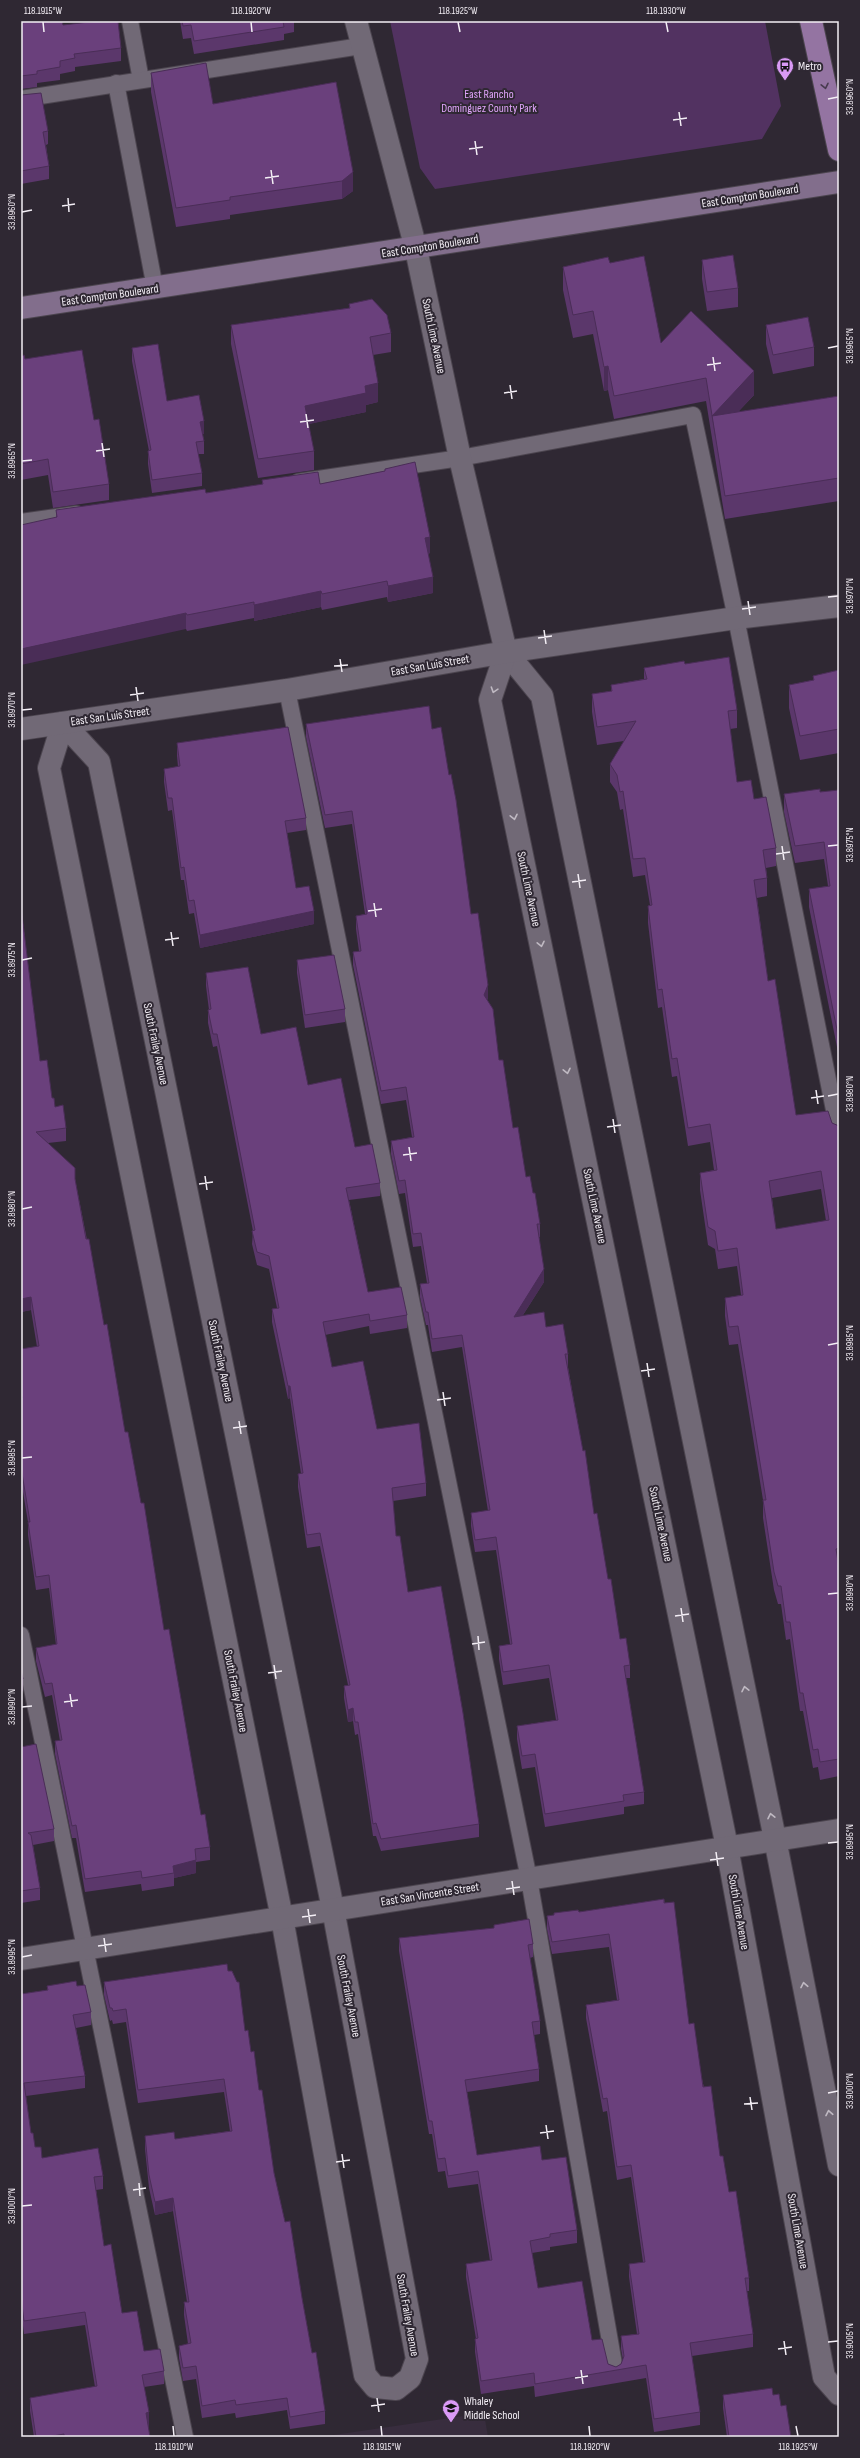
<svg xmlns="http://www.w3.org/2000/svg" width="860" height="2458" viewBox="0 0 860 2458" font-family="'Sofia Sans Condensed',sans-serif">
	<rect width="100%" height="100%" fill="#2f2833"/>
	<!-- built -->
	<polygon fill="#382d3e" points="484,2413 488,2437 320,2437"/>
	<!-- green -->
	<polygon fill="#523261" points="390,21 765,21 781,106 762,139 435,189 420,168"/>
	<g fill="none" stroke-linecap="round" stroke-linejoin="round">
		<!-- service casing -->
		<g stroke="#4c454f" stroke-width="18">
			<g id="service">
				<polyline points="130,21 141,80"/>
				<polyline points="116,83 155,288"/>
				<polyline points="21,99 361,46"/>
				<polyline points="298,482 460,458 693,415 736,618 839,1135"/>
				<polyline points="21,522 77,514"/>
				<polyline points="287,690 529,1879 615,2370"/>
				<polyline points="21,1635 185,2437"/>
			</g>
		</g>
		<!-- minor casing -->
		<g stroke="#4c454f" stroke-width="24">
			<g id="minor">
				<polyline points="356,21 416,249 460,458 506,652 542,696 775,1839 839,2165"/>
				<polyline points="506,652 490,700 727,1847 824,2377 839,2394"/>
				<polygon points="63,723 99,762 333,1909 417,2359 410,2378 396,2389 375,2387 365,2375 282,1918 49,768"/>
				<polyline points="21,729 287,690 506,652 736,618 839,606"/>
				<polyline points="21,1959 839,1830"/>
			</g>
		</g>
		<!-- secondary casing -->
		<g stroke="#4c454f" stroke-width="24">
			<polyline id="secondary" points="21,308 839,182"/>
		</g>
		<!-- primary casing -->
		<g stroke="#4c454f" stroke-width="24">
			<polyline id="primary" points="811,21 839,150"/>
		</g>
		<!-- service -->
		<use href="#service" stroke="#716976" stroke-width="16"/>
		<!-- minor -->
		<use href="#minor" stroke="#716976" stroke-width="22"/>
		<!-- secondary -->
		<use href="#secondary" stroke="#826e8c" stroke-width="22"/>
		<!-- primary -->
		<use href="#primary" stroke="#9474a2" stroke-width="22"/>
	</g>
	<!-- wall -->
	<g fill="#5b376b" fill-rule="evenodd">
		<polygon points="21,21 63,25 121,48 121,61 75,67 75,71 60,74 60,80 37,83 37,87 21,89"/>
		<polygon points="180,21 294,21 294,32 284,34 284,40 194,54 191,38 183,39"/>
		<polygon points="151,73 213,104 336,82 353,191 342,199 230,215 230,219 176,227 151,92"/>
		<polygon points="21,95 48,131 48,144 46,145 49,166 49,179 21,184"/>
		<polygon points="702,260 738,288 738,307 707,311 702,279"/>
		<polygon points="610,263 661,343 754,395 738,412 839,396 839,501 725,519 706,401 614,419 608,390 604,391 593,334 573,338 563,290 563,267"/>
		<polygon points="349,304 391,333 391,352 373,355 378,402 366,405 366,412 308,424 314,451 314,470 258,478 231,344 231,325 349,308"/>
		<polygon points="766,325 814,347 814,366 773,374 766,344"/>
		<polygon points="132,348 167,401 204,434 202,434 204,441 204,454 198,454 202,473 202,486 152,493 148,464 148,451 149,451 132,361"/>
		<polygon points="21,356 94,420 109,484 109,500 53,508 48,475 21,480"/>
		<polygon points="385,469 430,553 428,554 433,593 388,602 387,597 322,610 321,607 254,621 254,618 187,631 186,629 56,518 56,510 206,493 262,485 262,480 320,484 385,471"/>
		<path d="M685,664L737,710V728L730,729L737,782L754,799L776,848V866L766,868L767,878V896L757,898L768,981L796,1115L832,1123L839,1126V1776L820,1780L818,1767L813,1768L803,1711H800L790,1639L786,1640L781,1604H778L774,1590L763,1518V1500L738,1344L729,1345L725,1316V1298L741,1295L737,1266L718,1269L715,1249L708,1245L700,1190V1173L714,1170L710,1142L688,1146L677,1076L672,1077L662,1007L658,1008L648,923V906L650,905L645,875L633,877L623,809L620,810L617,792L610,782V764L624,741L597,745L592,712V694L611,691V685L644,679V668ZM821,1189L826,1221L776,1229L772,1198Z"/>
		<polygon points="839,670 839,753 800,760 789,708 789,685 813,680 813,676"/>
		<polygon points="306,724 432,729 471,914 488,998 487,1000 499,1060 513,1128 526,1177 533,1193 540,1224 540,1237 539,1237 544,1282 523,1315 546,1327 568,1354 568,1367 594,1514 620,1639 630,1665 630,1678 626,1678 644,1792 644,1804 624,1807 624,1814 545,1827 535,1767 522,1769 517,1739 517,1726 556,1720 549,1678 503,1685 499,1659 499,1646 510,1644 496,1550 475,1552 471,1526 471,1513 488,1511 462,1347 432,1352 428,1325 426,1325 420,1297 420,1284 427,1283 421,1246 413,1247 405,1193 399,1194 391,1154 391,1141 412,1137 406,1100 381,1104 353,965 353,952 359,951 356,929 356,916 365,914 352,824 325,828 306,737"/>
		<polygon points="177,743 306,818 306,830 287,833 296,888 314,924 200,948 194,913 189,914 184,880 181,880 172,810 168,811 164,782 164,769 178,767 177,756"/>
		<polygon points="839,790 839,1057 809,907 809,889 828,886 824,859 795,863 784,812 784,794 820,792"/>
		<polygon points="21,907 40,1061 52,1098 55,1107 66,1128 66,1141 48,1143 75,1179 164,1630 201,1815 210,1847 210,1860 196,1862 196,1873 174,1878 174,1886 142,1891 141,1884 85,1892 76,1838 72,1838 55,1754 55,1741 60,1741 52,1695 45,1697 36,1661 36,1648 56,1645 49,1588 36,1590 28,1535 28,1522 21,1480 21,1349 37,1347 31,1310 21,1312"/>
		<polygon points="297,960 345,1009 345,1022 305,1028 297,973"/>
		<polygon points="206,973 308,1085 355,1147 380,1183 380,1196 349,1200 368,1292 407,1315 407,1328 370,1334 369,1326 325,1335 332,1367 377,1429 426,1483 426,1496 393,1501 396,1536 408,1592 479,1824 479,1837 381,1851 376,1836 373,1836 358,1734 355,1735 353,1721 348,1722 344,1698 344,1686 348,1685 320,1546 307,1548 298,1487 298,1474 301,1474 290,1398 288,1399 272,1322 272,1309 277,1308 269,1269 257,1265 252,1244 253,1231 230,1113 217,1046 213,1047 208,1023 208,1010 209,1010 206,986"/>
		<polygon points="21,1670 23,1679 23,1691 21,1692"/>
		<polygon points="21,1747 54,1829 54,1841 33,1845 40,1888 40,1900 21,1903"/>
		<polygon points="838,1877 839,1877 839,1901 838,1897"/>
		<polygon points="664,1899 689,2024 749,2278 749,2291 747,2291 753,2334 753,2347 692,2356 700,2412 700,2425 654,2432 646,2378 535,2397 534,2386 481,2394 475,2352 475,2339 476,2339 466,2277 466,2264 490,2261 478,2184 448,2188 445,2171 438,2172 432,2134 429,2134 399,1951 399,1938 494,1928 494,1925 533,1944 533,1957 530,1958 540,2021 540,2034 534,2035 539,2069 539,2081 467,2092 477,2155 542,2160 577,2230 577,2243 550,2247 550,2250 532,2253 538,2288 592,2340 608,2364 616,2367 621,2364 623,2360 621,2349 621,2336 637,2334 629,2277 629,2264 643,2262 631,2177 617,2180 607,2111 603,2112 586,2018 586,2005 617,2000 609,1947 552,1954 547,1929 547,1916 579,1912"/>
		<polygon points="228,1971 245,2031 251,2052 259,2090 274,2173 302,2298 312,2353 325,2411 325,2424 290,2429 287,2410 236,2418 235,2413 202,2418 196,2379 183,2381 179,2358 179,2346 188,2344 184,2315 184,2302 187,2302 173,2211 155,2215 149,2188 145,2149 145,2136 175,2139 230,2131 224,2092 138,2103 126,2022 113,2024 112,2020 110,2021 104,1995 104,1982"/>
		<polygon points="47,1986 77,1986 91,2012 91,2025 76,2028 85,2076 85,2088 26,2096 31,2133 35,2147 42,2158 103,2176 103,2189 96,2190 104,2246 122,2313 144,2351 164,2371 164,2384 144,2387 149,2425 148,2426 150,2437 34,2437 30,2411 30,2398 95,2387 85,2325 24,2334 21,2310 21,1994 47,1990"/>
		<polygon points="723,2395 773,2395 781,2406 791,2437 727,2437 723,2408"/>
	</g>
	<!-- shaded-wall -->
	<g fill="#4a2d57">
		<polygon points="353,172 353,191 342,199 342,181"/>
		<polygon points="608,366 608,390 604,391 604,367"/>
		<polygon points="754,371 754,395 715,436 712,416"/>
		<polygon points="378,383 378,402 366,405 366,412 305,425 305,406 365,386"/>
		<polygon points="204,421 204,434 200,435 200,422"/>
		<polygon points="430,537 430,553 425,554 425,538"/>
		<polygon points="433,577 433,593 388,602 388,586"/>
		<polygon points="321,591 321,607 254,621 254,605"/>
		<polygon points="186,613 186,629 21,665 21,649"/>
		<polygon points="314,911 314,924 200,948 200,935"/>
		<polygon points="488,985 488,998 484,1008 484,995"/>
		<polygon points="544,1269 544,1282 514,1329 514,1317"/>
		<polygon points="31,1297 31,1310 21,1312 21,1299"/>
		<polygon points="288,1386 290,1386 290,1398 288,1399"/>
		<polygon points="353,1708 353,1721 348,1722 348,1710"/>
		<polygon points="196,1860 196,1873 174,1878 174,1873 173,1866"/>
		<polygon points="173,2198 173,2211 155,2215 155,2202"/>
		<polygon points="149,2412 149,2425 146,2426 146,2413"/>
	</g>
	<!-- building -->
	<g fill="#6a407c" stroke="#4a2d57" fill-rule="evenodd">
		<polygon points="21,21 62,21 63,25 98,21 118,21 121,48 74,54 75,58 60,61 60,67 37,71 37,74 21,76"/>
		<polygon points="182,21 284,21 283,21 284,27 194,41 191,25 183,26"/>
		<polygon points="206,63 213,104 336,82 353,172 342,181 230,197 230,200 176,208 151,73"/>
		<polygon points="41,93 48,131 43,132 49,166 21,171 21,95"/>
		<polygon points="733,255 738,288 707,292 702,260"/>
		<polygon points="644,256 661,343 691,311 754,371 712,416 839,396 839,478 725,496 706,378 614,396 608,366 604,367 593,311 573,315 563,267 608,257 610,263"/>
		<polygon points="372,299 387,315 391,333 370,337 378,383 365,386 366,393 305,406 314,451 258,459 231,325 350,308 349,304"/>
		<polygon points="808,317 814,347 773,355 766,325"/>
		<polygon points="158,344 167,401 199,395 204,421 200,422 204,441 196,442 202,473 152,480 148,451 151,450 132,348"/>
		<polygon points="82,350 94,420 99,419 109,484 53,492 48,459 21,464 21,356 24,355 25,359"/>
		<polygon points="415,462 430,537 425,538 433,577 388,586 387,581 322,594 321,591 254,605 254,602 187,615 186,613 21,649 21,525 57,517 56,510 205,489 206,493 263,484 262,480 318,472 320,484 385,471 385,469"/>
		<path d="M729,657L737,710L728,711L737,782L751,780L754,799L766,797L776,848L763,850L767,878L754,880L768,981L775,979L796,1115L828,1111L832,1123L839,1126V1548L836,1549L839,1568V1759L820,1762L818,1749L813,1750L803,1693H800L790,1622H786L781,1586H778L774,1572L763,1500H766L738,1326L729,1327L725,1298L743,1295L737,1248L718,1251L715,1231L708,1227L700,1173L717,1170L710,1124L688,1128L677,1058L672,1059L662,989L658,990L648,906L652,905L645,858L633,859L623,791L620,792L617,775L610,764L636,721L597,727L592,694L612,691L611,685L647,679L644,668L684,661L685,664ZM821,1171L829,1220L776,1229L769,1181Z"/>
		<polygon points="839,670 839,729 800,736 789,685 814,680 813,676"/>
		<polygon points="429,706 432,729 441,727 449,775 451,774 456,800 471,914 478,913 488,985 484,995 493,1009 499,1060 503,1060 513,1128 518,1127 526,1177 530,1176 533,1193 535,1193 540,1224 537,1224 544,1269 514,1317 544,1312 546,1327 563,1324 568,1354 565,1354 583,1451 585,1450 594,1514 597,1513 608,1579 611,1579 620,1639 626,1638 630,1665 624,1666 644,1792 623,1795 624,1801 545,1814 535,1754 522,1756 517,1726 558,1720 549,1665 503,1672 499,1646 512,1644 496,1537 475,1540 471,1513 490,1510 462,1335 432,1339 428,1312 426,1312 420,1284 429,1283 421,1233 413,1234 405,1180 399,1181 391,1141 414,1137 406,1087 381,1091 353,952 361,951 356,916 367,914 352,811 325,815 306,724"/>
		<polygon points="288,727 306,818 285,821 296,888 309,886 314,911 200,935 194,900 189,901 184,867 181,868 172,798 168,798 164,769 180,766 177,743"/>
		<polygon points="820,789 820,792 839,790 839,1040 809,889 830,886 824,842 795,846 784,794"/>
		<polygon points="21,907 40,1061 47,1060 52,1098 54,1098 55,1107 63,1105 66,1128 36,1132 75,1168 75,1179 86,1239 89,1239 104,1325 107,1324 125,1432 128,1432 141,1503 144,1503 164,1630 169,1629 201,1815 205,1814 210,1847 195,1849 196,1860 173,1866 174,1873 142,1878 141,1871 85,1879 76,1825 72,1826 55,1741 62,1740 52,1683 45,1684 36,1648 57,1644 49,1575 36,1577 28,1522 30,1522 21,1467 21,1398 22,1398 21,1393 21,1349 39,1346 31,1297 21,1299"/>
		<polygon points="334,955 345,1009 305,1015 297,960"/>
		<polygon points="248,967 261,1034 296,1027 308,1085 341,1078 355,1147 372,1144 380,1183 346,1188 368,1292 401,1287 407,1315 370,1321 369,1314 323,1322 332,1367 363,1361 377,1429 419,1423 426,1483 392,1488 396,1536 400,1536 408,1592 441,1586 463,1713 479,1824 381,1839 376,1823 373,1824 358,1722 355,1722 353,1708 348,1710 344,1686 350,1685 320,1533 307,1535 298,1474 303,1473 290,1386 288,1386 272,1309 279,1308 269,1256 257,1252 252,1231 255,1230 230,1100 217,1034 213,1034 208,1010 211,1009 206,973"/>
		<polygon points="21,1670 23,1679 21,1679"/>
		<polygon points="36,1744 54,1829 28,1833 31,1835 40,1888 21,1891 21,1747"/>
		<polygon points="664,1899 664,1903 674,1902 689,2024 694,2023 703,2087 711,2086 720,2156 723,2156 729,2192 736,2191 749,2278 745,2278 753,2334 690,2343 700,2412 654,2419 646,2365 535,2384 534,2373 481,2381 475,2339 478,2338 466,2264 492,2260 478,2171 448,2176 445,2158 438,2159 432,2121 429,2121 399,1938 494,1928 494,1925 529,1919 533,1944 528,1945 540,2021 532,2022 539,2069 465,2080 477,2155 540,2146 542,2160 566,2157 577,2230 550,2234 550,2237 530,2241 538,2288 582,2281 592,2340 602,2339 608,2364 616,2367 621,2364 624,2356 621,2336 639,2334 629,2264 645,2262 631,2165 617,2167 607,2098 603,2099 586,2005 619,2000 609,1934 552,1942 547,1916 554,1915 554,1913 578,1910 579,1912"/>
		<polygon points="227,1964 228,1971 232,1971 237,1982 239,1982 245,2031 248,2030 251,2052 254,2051 259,2090 262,2090 274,2173 285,2222 290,2221 302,2298 312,2353 316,2352 325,2411 290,2417 287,2398 236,2405 235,2400 202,2406 196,2366 183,2368 179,2346 191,2343 184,2302 189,2302 173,2198 155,2202 149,2175 145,2136 174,2132 175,2139 232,2131 224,2079 138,2090 126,2009 113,2011 112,2008 110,2008 104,1982"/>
		<polygon points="76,1981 77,1986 85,1985 91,2012 73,2015 85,2076 24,2083 31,2133 33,2133 35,2147 41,2147 42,2158 98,2148 103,2176 94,2177 104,2246 111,2244 122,2313 137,2311 144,2351 160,2349 164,2371 142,2375 149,2412 146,2413 150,2437 64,2437 64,2434 47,2437 36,2437 30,2398 97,2386 85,2312 24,2321 21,2297 21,1994 48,1990 47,1986"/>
		<polygon points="772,2388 773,2395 779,2394 781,2406 786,2405 791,2437 729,2437 723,2395"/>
	</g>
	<!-- one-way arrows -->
	<defs><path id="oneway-chevron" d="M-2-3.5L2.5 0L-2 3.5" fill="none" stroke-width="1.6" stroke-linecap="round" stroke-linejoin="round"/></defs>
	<use stroke="#483b4f" href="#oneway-chevron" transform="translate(825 86) rotate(78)"/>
	<g stroke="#bfb9c2">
		<use href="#oneway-chevron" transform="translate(494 690) rotate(108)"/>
		<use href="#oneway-chevron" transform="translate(514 817) rotate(78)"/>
		<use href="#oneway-chevron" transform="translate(541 944) rotate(78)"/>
		<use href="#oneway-chevron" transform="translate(567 1071) rotate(78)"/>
		<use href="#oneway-chevron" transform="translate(745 1689) rotate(-102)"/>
		<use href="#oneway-chevron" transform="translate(771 1816) rotate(-102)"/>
		<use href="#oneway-chevron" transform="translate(804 1985) rotate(-101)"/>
		<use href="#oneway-chevron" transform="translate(829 2113) rotate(-101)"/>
	</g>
	<!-- ticks -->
	<path fill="none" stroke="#f3eef5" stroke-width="1.5" d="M43,22L44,32M251,22L252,32M458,22L460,32M666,22L668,32M828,99L838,97M679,112L681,126M673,120L687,118M475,141L477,155M469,149L483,147M271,170L273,184M265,178L279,176M68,198L69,212M62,206L75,204M22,212L32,210M828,348L838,346M713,357L715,371M707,365L721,363M510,385L512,399M504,393L517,391M306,414L308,428M300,422L314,420M102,443L104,457M96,451L110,449M22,461L32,460M828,597L838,596M748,601L750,615M742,609L756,607M544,630L546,644M538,638L552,636M340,659L342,672M334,666L348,665M136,687L138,701M130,695L144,693M22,710L32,709M782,846L784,860M828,846L838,845M776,854L790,852M578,874L580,888M572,882L586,880M374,903L376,917M368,911L382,909M171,932L173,946M165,940L179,938M22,960L32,958M816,1090L818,1104M828,1096L838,1094M811,1098L824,1096M613,1119L615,1133M607,1127L621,1125M409,1147L411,1161M403,1155L417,1153M205,1176L207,1190M199,1184L213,1182M22,1209L32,1207M828,1345L838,1343M647,1363L649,1377M641,1371L655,1369M443,1392L445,1406M437,1400L451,1398M239,1421L241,1434M233,1428L247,1426M22,1458L32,1457M828,1594L838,1593M681,1608L683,1622M675,1616L689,1614M478,1636L479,1650M472,1644L485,1642M274,1665L276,1679M268,1673L282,1671M70,1694L72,1707M64,1702L78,1700M22,1707L32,1706M828,1843L838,1842M716,1852L718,1866M710,1860L724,1858M512,1881L514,1895M506,1889L520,1887M308,1909L310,1923M302,1917L316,1915M104,1938L106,1952M98,1946L112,1944M22,1957L32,1955M828,2093L838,2091M750,2097L752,2110M744,2104L758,2103M546,2125L548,2139M540,2133L554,2131M342,2154L344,2168M336,2162L350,2160M139,2183L140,2196M133,2190L146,2188M22,2206L32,2205M784,2341L786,2355M828,2342L838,2341M778,2349L792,2347M581,2370L583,2384M575,2378L588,2376M377,2398L379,2412M371,2406L385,2404M173,2426L174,2436M381,2426L382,2436M589,2426L590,2436M796,2426L798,2436"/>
	<!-- icons -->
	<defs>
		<g id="bus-pin" transform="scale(0.9)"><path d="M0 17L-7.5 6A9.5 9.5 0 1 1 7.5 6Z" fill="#da9af6" stroke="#2f2833"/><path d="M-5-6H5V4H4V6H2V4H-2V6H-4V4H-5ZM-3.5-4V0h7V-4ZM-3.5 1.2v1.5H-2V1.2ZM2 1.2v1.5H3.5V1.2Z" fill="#111"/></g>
		<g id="school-pin" transform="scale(0.9)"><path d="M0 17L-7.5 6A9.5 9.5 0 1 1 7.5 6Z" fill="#da9af6" stroke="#2f2833"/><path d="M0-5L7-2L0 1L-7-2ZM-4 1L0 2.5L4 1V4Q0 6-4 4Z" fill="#111"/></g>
	</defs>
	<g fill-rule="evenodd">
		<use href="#bus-pin" x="785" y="66"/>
		<use href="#school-pin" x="451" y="2408"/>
	</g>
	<g text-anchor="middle" stroke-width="4" stroke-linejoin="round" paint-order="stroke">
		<!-- poi labels -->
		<g font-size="12" fill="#f3eef5" stroke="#2f2833" text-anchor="start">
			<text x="798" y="70">Metro</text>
			<text x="464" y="2405">Whaley<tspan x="464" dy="14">Middle School</tspan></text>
		</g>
		<!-- park labels -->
		<g font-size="12" fill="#e0a4fb" stroke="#2f2833">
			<text x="489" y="98">East Rancho<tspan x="489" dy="14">Dominguez County Park</tspan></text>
		</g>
		<!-- street labels -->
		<g font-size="12" fill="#f3eef5" stroke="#2f2833">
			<text transform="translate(750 196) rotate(-9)" y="4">East Compton Boulevard</text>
			<text transform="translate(430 246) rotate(-9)" y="4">East Compton Boulevard</text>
			<text transform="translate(110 295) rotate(-8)" y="4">East Compton Boulevard</text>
			<text transform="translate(434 336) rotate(78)" y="4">South Lime Avenue</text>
			<text transform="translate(430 665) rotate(-10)" y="4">East San Luis Street</text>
			<text transform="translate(110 716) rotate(-8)" y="4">East San Luis Street</text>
			<text transform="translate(529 889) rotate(78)" y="4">South Lime Avenue</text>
			<text transform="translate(156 1044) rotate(78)" y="4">South Frailey Avenue</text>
			<text transform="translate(595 1206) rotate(78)" y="4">South Lime Avenue</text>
			<text transform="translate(221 1361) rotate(78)" y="4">South Frailey Avenue</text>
			<text transform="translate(661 1524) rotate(78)" y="4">South Lime Avenue</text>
			<text transform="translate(236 1691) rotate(79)" y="4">South Frailey Avenue</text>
			<text transform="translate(430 1894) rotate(-9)" y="4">East San Vincente Street</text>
			<text transform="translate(739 1912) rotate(80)" y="4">South Lime Avenue</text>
			<text transform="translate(349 1996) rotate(79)" y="4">South Frailey Avenue</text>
			<text transform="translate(798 2231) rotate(80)" y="4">South Lime Avenue</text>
			<text transform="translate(408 2315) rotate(80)" y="4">South Frailey Avenue</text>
		</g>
	</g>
	<!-- border -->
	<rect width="860" height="2458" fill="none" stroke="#2f2833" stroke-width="44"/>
	<rect x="22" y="22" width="816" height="2414" fill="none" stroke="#f3eef5" stroke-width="1.5"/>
	<g font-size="10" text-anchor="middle" fill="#f3eef5">
		<text x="43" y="14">118.1915°W</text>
		<text x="251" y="14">118.1920°W</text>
		<text x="458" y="14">118.1925°W</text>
		<text x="666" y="14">118.1930°W</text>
		<text transform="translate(849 97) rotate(-90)" y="4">33.8960°N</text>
		<text transform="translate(11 212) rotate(-90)" y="4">33.8960°N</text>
		<text transform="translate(849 346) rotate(-90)" y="4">33.8965°N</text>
		<text transform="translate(11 461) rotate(-90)" y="4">33.8965°N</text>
		<text transform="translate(849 596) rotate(-90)" y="4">33.8970°N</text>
		<text transform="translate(11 710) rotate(-90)" y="4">33.8970°N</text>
		<text transform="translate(849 845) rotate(-90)" y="4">33.8975°N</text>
		<text transform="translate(11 960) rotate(-90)" y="4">33.8975°N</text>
		<text transform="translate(849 1094) rotate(-90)" y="4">33.8980°N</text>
		<text transform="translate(11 1209) rotate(-90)" y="4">33.8980°N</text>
		<text transform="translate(849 1343) rotate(-90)" y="4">33.8985°N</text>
		<text transform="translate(11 1458) rotate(-90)" y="4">33.8985°N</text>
		<text transform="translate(849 1593) rotate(-90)" y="4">33.8990°N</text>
		<text transform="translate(11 1707) rotate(-90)" y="4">33.8990°N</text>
		<text transform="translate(849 1842) rotate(-90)" y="4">33.8995°N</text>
		<text transform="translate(11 1957) rotate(-90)" y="4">33.8995°N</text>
		<text transform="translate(849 2091) rotate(-90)" y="4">33.9000°N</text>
		<text transform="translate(11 2206) rotate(-90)" y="4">33.9000°N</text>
		<text transform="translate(849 2341) rotate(-90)" y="4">33.9005°N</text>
		<text x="174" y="2450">118.1910°W</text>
		<text x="382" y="2450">118.1915°W</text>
		<text x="590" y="2450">118.1920°W</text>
		<text x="798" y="2450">118.1925°W</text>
	</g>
</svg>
